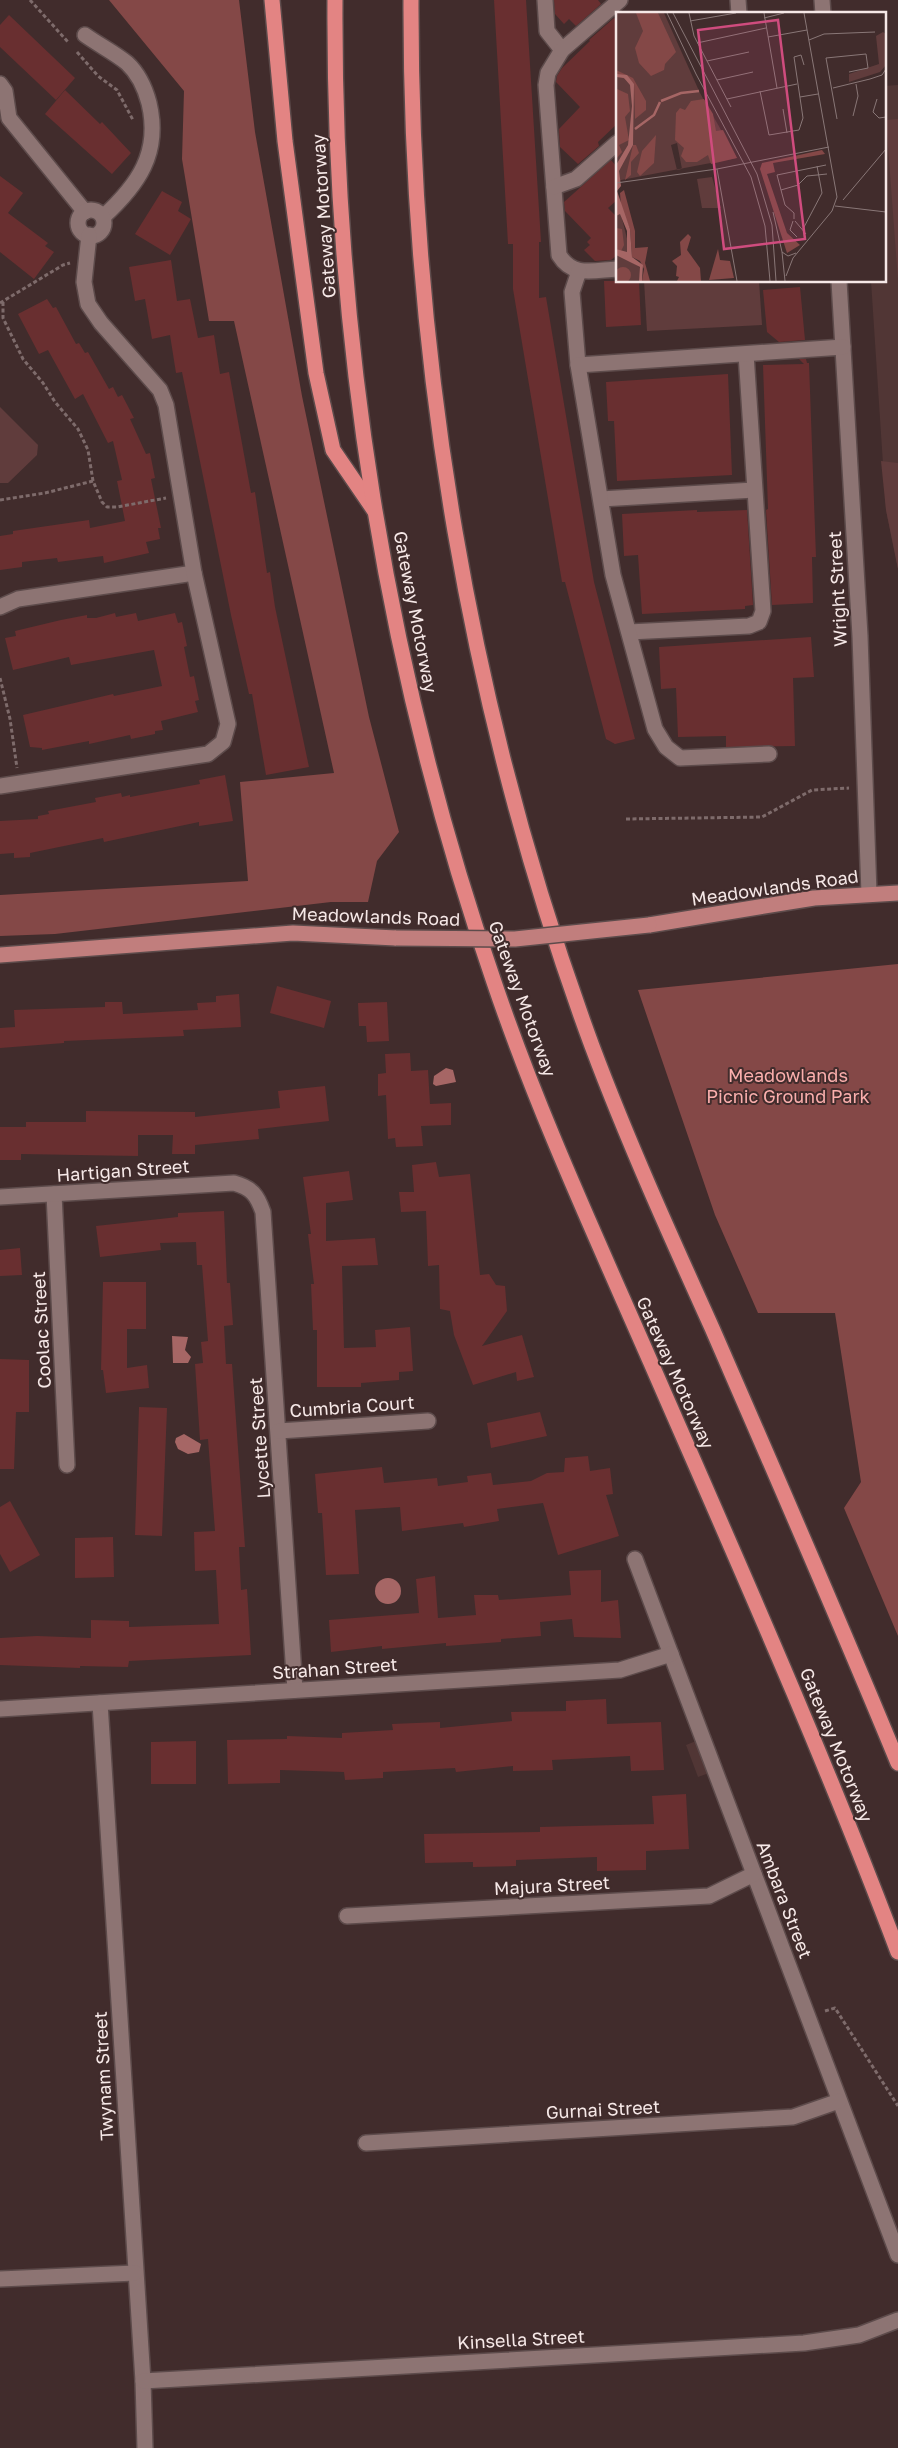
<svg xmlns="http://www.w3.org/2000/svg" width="898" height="2448" viewBox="0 0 898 2448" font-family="'Golos Text',sans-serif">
	<rect width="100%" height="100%" fill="#412c2c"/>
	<!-- built -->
	<g fill="#513635">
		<polygon points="898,85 898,569 886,510 871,281 884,281 884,86"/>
		<polygon points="711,1735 723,1768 698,1777 686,1745"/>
	</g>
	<!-- green -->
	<g fill="#603c3c">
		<polygon points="898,119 898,280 886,120"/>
		<polygon points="644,281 759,281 762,325 647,331"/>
		<polygon points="0,407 38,445 37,455 8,483 0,483"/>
		<polygon points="881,461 898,463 898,569 886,510"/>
	</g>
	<!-- forest -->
	<g fill="#844847">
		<polygon points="109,0 239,0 255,132 302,396 369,717 399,832 377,861 368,902 331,902 55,934 0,936 0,895 248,881 240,782 334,773 234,321 209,321 182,159 184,91"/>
		<polygon points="898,964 898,1636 844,1508 861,1482 835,1313 758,1313 715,1215 638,990"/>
	</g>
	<!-- water -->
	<g fill="#a66665">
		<polygon points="446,1068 453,1070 456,1082 436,1086 433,1084 434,1076"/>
		<polygon points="172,1336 188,1337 185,1350 191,1357 188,1363 173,1363"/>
		<polygon points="184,1434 201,1444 199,1452 188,1454 178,1449 175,1442 176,1438"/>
		<circle cx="388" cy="1591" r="13"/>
	</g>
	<!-- building -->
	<g fill="#692f30">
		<polygon points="494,0 526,0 541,242 539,242 539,298 546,297 594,582 635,739 615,744 606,739 565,582 562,582 513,289 513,244 508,244"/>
		<polygon points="554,0 598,0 601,4 576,26 569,19 564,24 555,14"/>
		<polygon points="9,15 75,78 56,100 0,47 0,25"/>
		<polygon points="614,18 617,20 617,124 598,142 599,146 578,164 560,147 559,129 580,107 556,82 557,76 562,68 590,41 589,40"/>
		<polygon points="65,90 100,124 102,122 131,153 112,174 45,114"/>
		<polygon points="611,160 617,167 617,200 608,208 617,217 617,255 611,260 595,261 584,250 590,245 587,242 591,238 565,211 564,202"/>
		<polygon points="0,176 23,193 8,213 48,243 45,246 54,252 34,279 0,252"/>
		<polygon points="162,191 182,202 178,211 191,219 170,255 135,234"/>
		<polygon points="171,260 177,301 190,299 198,338 214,335 220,374 229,372 251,493 255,492 267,573 270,572 275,607 309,767 266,775 252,694 249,694 231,615 182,372 176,373 170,335 152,339 145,299 135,301 129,267"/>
		<polygon points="604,281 639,281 641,325 606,327"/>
		<polygon points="800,287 805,340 779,342 767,332 763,290"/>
		<polygon points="47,299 53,308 56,307 76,344 79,343 85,353 88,352 109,389 113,387 118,397 122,395 134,418 130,419 146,454 150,453 155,478 151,479 161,528 158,528 160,539 146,542 149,553 104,563 103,556 58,562 57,558 22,562 22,567 0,570 0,536 13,534 13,531 89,520 90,528 125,521 117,481 122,480 113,441 108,443 83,394 75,399 48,350 39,354 18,314"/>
		<polygon points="799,359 806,359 807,363 809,363 816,557 812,557 813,603 772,605 766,510 768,509 763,365 804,364"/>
		<polygon points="728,374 732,475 617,481 614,421 608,421 606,382"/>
		<polygon points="697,510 697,512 747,510 753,605 745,606 745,609 642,614 638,555 624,556 622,514"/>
		<polygon points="115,613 116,617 136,613 138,621 175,613 178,623 182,622 187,646 184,647 190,677 194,676 199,700 195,701 198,712 161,721 163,730 155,731 155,734 131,739 130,735 89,744 89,741 42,750 42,748 30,747 23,715 113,694 114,696 162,686 154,650 71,665 69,657 13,670 5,638 16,636 15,631 61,620 87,615 87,618 96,618"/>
		<polygon points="811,637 814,677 793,678 795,746 726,747 726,736 678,737 676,688 661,689 659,647"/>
		<polygon points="225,775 233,821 199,826 199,822 104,842 103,838 30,853 30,857 14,858 14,853 0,854 0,821 38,819 38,816 49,814 48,811 96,802 95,798 121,793 122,797 130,795 130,797 200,784 199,780"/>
		<polygon points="277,986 331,1001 324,1028 270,1013"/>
		<polygon points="239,994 241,1027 183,1030 184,1036 64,1041 64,1043 0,1048 0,1028 15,1027 14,1010 105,1007 105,1002 122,1002 123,1014 198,1010 197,1003 216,1002 216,996"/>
		<polygon points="387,1002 389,1041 367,1042 366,1026 359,1026 358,1003"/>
		<polygon points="410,1053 411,1071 428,1070 430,1104 451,1103 451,1125 421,1126 423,1146 396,1147 395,1138 388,1139 386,1095 378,1096 378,1074 386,1073 385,1054"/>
		<polygon points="325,1086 329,1121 258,1129 259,1139 195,1145 195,1154 172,1154 173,1135 138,1135 138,1156 21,1154 21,1160 0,1160 0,1127 26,1127 26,1122 86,1122 86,1111 195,1112 195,1117 280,1108 278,1091"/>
		<polygon points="436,1162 439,1177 470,1174 480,1275 489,1274 496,1285 505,1286 507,1311 482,1346 522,1335 534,1377 517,1381 516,1372 473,1385 454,1335 450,1311 440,1309 439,1265 428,1266 426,1211 401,1212 399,1192 414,1192 412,1165"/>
		<polygon points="349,1171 353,1200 326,1203 326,1241 375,1238 378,1265 342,1266 344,1348 376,1347 375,1330 410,1327 413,1371 399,1372 399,1380 361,1383 361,1387 317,1387 317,1330 313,1330 311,1284 314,1284 308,1234 311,1234 303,1177"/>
		<polygon points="224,1211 227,1283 230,1283 233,1325 224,1326 226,1364 232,1364 245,1547 239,1547 241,1590 247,1589 251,1655 129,1661 128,1667 80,1666 80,1668 0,1665 0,1638 37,1636 91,1638 91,1620 129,1621 129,1627 219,1624 216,1570 195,1571 194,1532 215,1531 208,1439 200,1440 195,1364 203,1363 201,1342 208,1341 202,1265 197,1265 196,1242 160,1243 161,1250 100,1257 96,1226 178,1217 178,1213"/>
		<polygon points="20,1248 22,1275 0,1276 0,1250"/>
		<polygon points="103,1282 146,1282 146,1329 127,1329 127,1368 147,1365 149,1388 106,1393 103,1370 101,1370"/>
		<polygon points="0,1359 29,1360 29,1412 16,1412 14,1469 0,1469"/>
		<polygon points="139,1407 167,1408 162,1536 135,1535"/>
		<polygon points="540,1412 547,1436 491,1448 487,1423"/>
		<polygon points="588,1456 590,1471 610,1468 613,1494 606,1495 619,1536 558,1555 543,1503 497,1509 499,1521 464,1527 463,1523 402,1531 400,1507 355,1510 359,1574 326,1575 322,1513 318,1513 315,1474 382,1467 384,1483 437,1478 438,1486 468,1482 467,1476 491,1473 493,1485 531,1481 547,1473 564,1472 565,1458"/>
		<polygon points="10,1501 40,1555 10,1572 0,1554 0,1507"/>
		<polygon points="113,1537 114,1577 75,1578 75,1538"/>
		<polygon points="601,1570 601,1602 618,1600 621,1638 574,1637 572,1619 540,1622 541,1636 501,1639 501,1642 446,1646 446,1643 382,1649 382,1646 331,1652 329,1620 419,1613 416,1579 435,1576 438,1618 476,1615 474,1595 498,1595 499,1600 571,1595 569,1571"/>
		<polygon points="606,1699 607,1724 661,1722 664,1770 631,1771 630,1756 552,1760 553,1770 513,1771 513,1766 456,1772 455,1768 383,1772 383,1778 345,1780 344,1772 280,1770 280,1783 228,1784 227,1740 287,1739 287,1736 342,1738 342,1733 393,1730 392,1724 440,1722 440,1728 512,1721 511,1712 566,1711 566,1701"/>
		<polygon points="196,1741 196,1784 151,1784 151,1742"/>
		<polygon points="686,1794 689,1849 646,1851 646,1870 597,1871 597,1857 516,1860 516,1866 473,1867 473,1862 425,1863 424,1834 540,1832 540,1827 654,1824 652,1796"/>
	</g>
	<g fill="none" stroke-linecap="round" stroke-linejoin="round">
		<!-- minor casing -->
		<g stroke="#5d4b4b" stroke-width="18">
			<g id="minor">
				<path d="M545,0L547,31L562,50L548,73L546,85L559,255C573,278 594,270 617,269"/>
				<polyline points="738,0 739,14"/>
				<polyline points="822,0 823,14"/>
				<path d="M85,35C99,45 115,53 127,63C139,74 145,88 149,103C161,153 138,185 103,217"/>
				<polyline points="562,50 620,0"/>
				<polyline points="0,84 5,91 9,118 85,212"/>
				<polyline points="554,187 576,179 617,143"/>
				<circle cx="91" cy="223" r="13"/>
				<polyline points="839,281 860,636 869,894"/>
				<polyline points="578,365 572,292 579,271"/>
				<polyline points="601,499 754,490"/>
				<polyline points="0,607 18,599 194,573"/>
				<polyline points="629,632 749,626 759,622 763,611 746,354"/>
				<polyline points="769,754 680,758 666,747 655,729 613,575 578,365 843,347"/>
				<polyline points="0,786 208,754 223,742 228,724 194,573 166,405 160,390 101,323 88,304 84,282 89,235"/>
				<polyline points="54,1194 67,1465"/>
				<path d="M0,1197L234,1183C252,1188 257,1195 263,1212L295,1690"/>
				<polyline points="279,1431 428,1421"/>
				<polyline points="635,1559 898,2255"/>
				<polyline points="100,1703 143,2381 145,2448"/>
				<polyline points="0,1709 620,1670 671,1654"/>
				<polyline points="347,1916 709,1896 754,1874"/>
				<polyline points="366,2143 793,2117 839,2101"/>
				<polyline points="0,2279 135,2273"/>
				<polyline points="143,2381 804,2343 859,2335 898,2320"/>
			</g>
		</g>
		<!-- major casing -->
		<g stroke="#5d4b4b" stroke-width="18">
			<g id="major">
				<polyline points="649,925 814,898 898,893"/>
				<polyline points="0,955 293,933 396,938"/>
			</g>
		</g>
		<!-- highway casing -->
		<g stroke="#5d4b4b" stroke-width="18">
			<g id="highway">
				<polyline points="272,0 285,141 316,373 333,450 374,510"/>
				<path d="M335,0C333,333 385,667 494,982C538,1112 596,1237 651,1363C736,1558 823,1753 898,1952"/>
				<path d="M411,0C410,355 469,713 592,1046C628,1142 670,1235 712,1328C775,1473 838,1617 898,1763"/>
			</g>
		</g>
		<!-- path -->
		<g stroke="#7e6b6b" stroke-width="3" stroke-dasharray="4 2.5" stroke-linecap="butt">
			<polyline points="30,0 68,42"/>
			<polyline points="77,52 98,76 117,90 133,120"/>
			<polyline points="3,302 3,318 23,359 43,383 55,402 78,429 88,450 93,481 102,502 107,507 117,507 166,498"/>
			<polyline points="0,303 63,265 70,263"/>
			<polyline points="0,500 45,493 93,481"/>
			<polyline points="0,678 10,719 17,768"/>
			<polyline points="626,819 762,817 812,790 849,788"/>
			<polyline points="825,2011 835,2008 898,2106"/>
		</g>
		<!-- minor -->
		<use href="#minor" stroke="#8d7473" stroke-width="15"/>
		<!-- major -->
		<use href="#major" stroke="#c17e7d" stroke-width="15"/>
		<!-- highway -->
		<use href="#highway" stroke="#e38483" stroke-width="15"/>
		<!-- major-bridge casing -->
		<g stroke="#5d4b4b" stroke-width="18" stroke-linecap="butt">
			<polyline id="major-bridge" points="396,938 515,939 649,925"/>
		</g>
		<!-- major-bridge -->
		<use href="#major-bridge" stroke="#c17e7d" stroke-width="15"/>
	</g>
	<g text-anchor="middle" stroke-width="4" stroke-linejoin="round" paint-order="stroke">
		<!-- street labels -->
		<g font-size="18" fill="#f6e8e7" stroke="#412c2c">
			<text transform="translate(324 216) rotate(-94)" y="6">Gateway Motorway</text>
			<text transform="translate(838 589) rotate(-93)" y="6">Wright Street</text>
			<text transform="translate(415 612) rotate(79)" y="6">Gateway Motorway</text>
			<text transform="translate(775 888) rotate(-8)" y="6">Meadowlands Road</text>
			<text transform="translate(376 917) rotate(2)" y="6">Meadowlands Road</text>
			<text transform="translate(522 999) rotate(70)" y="6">Gateway Motorway</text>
			<text transform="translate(123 1171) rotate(-4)" y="6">Hartigan Street</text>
			<text transform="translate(42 1330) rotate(-93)" y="6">Coolac Street</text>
			<text transform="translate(675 1373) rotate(66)" y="6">Gateway Motorway</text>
			<text transform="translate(352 1407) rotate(-4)" y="6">Cumbria Court</text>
			<text transform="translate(260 1438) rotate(-94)" y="6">Lycette Street</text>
			<text transform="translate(335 1669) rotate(-4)" y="6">Strahan Street</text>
			<text transform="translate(836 1745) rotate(68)" y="6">Gateway Motorway</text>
			<text transform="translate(552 1886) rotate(-3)" y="6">Majura Street</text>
			<text transform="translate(784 1900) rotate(69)" y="6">Ambara Street</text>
			<text transform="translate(104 2076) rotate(-93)" y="6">Twynam Street</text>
			<text transform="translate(603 2110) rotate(-3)" y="6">Gurnai Street</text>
			<text transform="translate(521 2340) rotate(-3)" y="6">Kinsella Street</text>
		</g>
		<!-- park labels -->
		<g font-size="18" fill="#fbafad" stroke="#412c2c">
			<text x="788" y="1082">Meadowlands<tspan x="788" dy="21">Picnic Ground Park</tspan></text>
		</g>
	</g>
	<!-- overview -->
	<g transform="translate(616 12)">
		<rect width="270" height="270" fill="#412c2c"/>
		<path d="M0,1H48L84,81L121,146L0,169ZM61,131L66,157L61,158L55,133ZM267,20L270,22V53L264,60L233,70V62L263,52L260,24ZM96,165L105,196H86L81,167ZM0,182L17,251L25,256L23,269H0Z" fill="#603c3c" fill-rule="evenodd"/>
		<path d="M20,1H42L60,40L49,52L48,58L35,64L23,51L19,36L27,19ZM0,58L17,66L30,89V98L19,107L18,72L0,62ZM1,77L12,82L14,99L9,105L13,128L3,133L6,140L1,146ZM88,87L97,102L100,119L107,118L121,146L95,152L92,143L81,150H70L65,144L68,136L59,128L60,101L64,96L69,98L75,89ZM40,123L38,151L24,164L21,160L26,139ZM17,133H20L23,141L15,150V163L9,168ZM206,138L209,142L157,151L159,160L151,162L171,221L184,233L171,241L144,157L146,151ZM8,178L19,219V236L32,235L29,251L34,269H26L28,257L24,249L16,245L14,217L5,195L4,181ZM0,216L6,217L8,233L5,239L0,237ZM72,222L75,225L71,238L84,256L85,269H61L63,265L60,264L61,254L56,249L65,243L64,230ZM102,237L104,248L114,249L118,266L93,268ZM-1 263a8 8 0 1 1 16 0a8 8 0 1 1-16 0Z" fill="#844847"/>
		<path d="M0,62L11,63L18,72L17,133L3,159L5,174L1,179L14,217L16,245L27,253L26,269H23L24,255L0,243V237L11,240V219L4,202L0,204V153L12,133L16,94L14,73L8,66L0,65Z" fill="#a66665"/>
		<path fill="none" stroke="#a66665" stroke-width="2.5" d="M45,89L65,81L83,79M19,117L38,103L44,90"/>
		<path fill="none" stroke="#897777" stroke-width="1" d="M51,1L80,62L135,165L149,214L154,269M57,1L141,162L156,213L160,269M73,1L78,24L115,95M148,1L161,76M148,6L168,1M74,9L120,1M152,25L191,18M193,28L208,22L259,20M81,31L150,16M91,49L133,40M101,68L137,60M217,76L254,67L266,63L270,57M144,79L153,123L183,118L187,106L178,45L185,43L188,53M184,85L202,82M111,87L181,72M261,87L257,100L263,106L270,105M167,97L171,121M237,104L242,84L240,72M221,107L210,46L250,42L252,56L233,60M101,157L121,269M0,171L101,157L213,135M165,178L182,173L191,164L211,162M227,188L270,137M219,194L270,200M157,200L166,240L169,269M178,207V201L169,193L161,163L210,153M177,209L174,218L181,225M179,209L190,222M187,217L206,181L201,154M166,240L172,244L180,241M170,264L177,246L216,199L221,185L188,1"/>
		<path fill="#cf4c7e" fill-opacity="0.15" stroke="#cf4c7e" stroke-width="2.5" d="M162,8L189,227L108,237L82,18Z"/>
		<rect width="270" height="270" fill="none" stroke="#f6e8e7" stroke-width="2.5"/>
	</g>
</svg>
